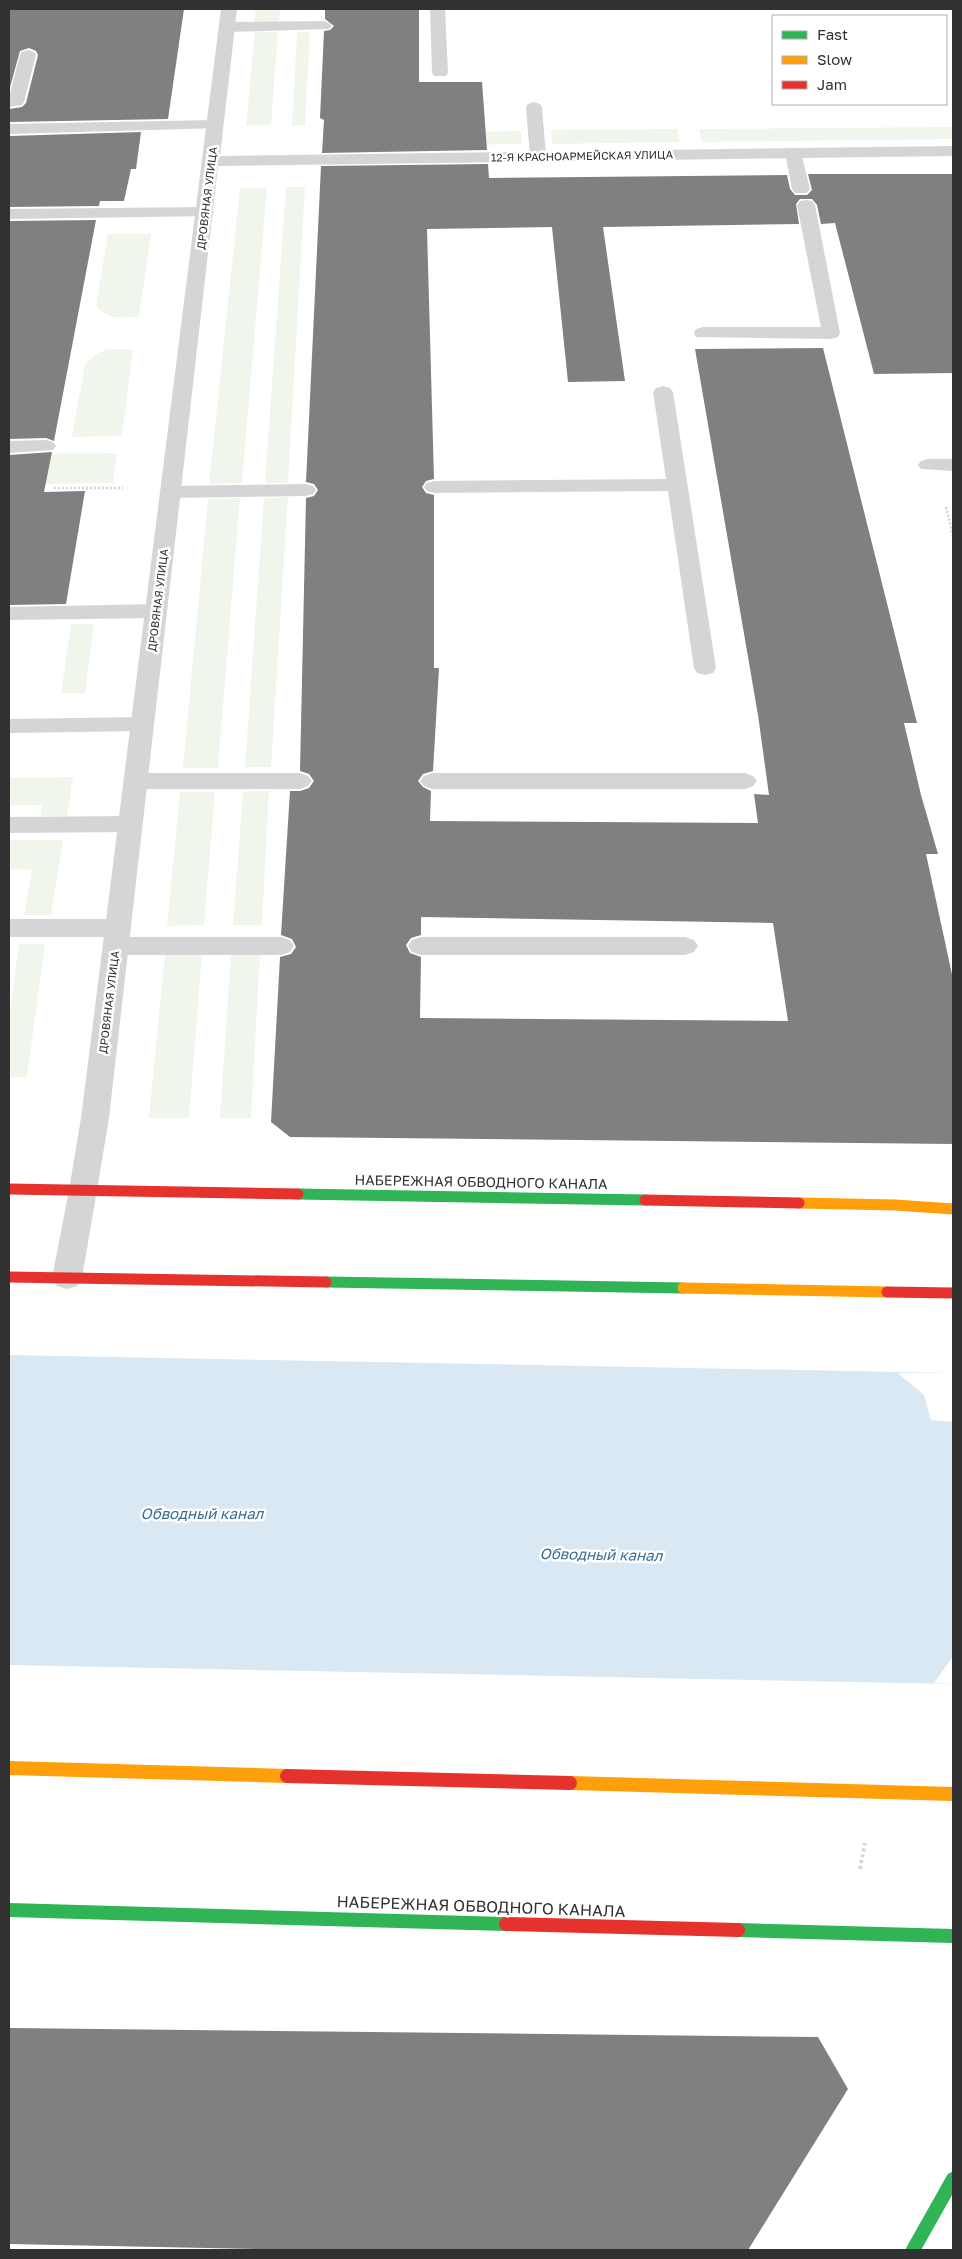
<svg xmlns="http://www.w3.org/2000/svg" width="962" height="2259" viewBox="0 0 962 2259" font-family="'Golos Text',sans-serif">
	<rect width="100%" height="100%" fill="#fff"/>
	<!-- green -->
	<g fill="#f1f6ed">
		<polygon points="256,9 280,9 279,22 254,22"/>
		<polygon points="255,32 278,32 271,125 246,126"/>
		<polygon points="297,32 310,32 305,125 292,125"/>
		<polygon points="953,127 953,139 702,142 699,129"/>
		<polygon points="677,129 680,142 552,144 551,130"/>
		<polygon points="521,131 522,144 326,147 350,133"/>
		<polygon points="286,187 305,187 288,483 265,483"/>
		<polygon points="240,188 267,188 242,483 209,484"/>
		<path d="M108,234H151L139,317C122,317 105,321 96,304Z"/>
		<polygon points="108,349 133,349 122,436 72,437 85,364 98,353"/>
		<polygon points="117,453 113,483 39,484 44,454"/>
		<polygon points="288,497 271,767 245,767 264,498"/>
		<polygon points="240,498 218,768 183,768 208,499"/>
		<polygon points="71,624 94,624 85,693 61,693"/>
		<polygon points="73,777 67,816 40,816 42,805 9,805 9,778"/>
		<polygon points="269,791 262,925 233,925 243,792"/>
		<polygon points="180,792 215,792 204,925 167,926"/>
		<polygon points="9,840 63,840 51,915 24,915 32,870 9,869"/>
		<polygon points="19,944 45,944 27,1077 9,1077 9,1017"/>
		<polygon points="231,953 260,953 251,1118 220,1118"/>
		<polygon points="165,954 202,954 189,1118 149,1118"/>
	</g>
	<!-- water -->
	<polygon fill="#dae8f3" points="9,1355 953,1373 953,1684 9,1665"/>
	<!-- pier -->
	<g fill="#fff">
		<polygon points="898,1373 953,1373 953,1422 931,1420 924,1395"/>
		<polygon points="953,1656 953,1684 934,1683"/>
	</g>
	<!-- building -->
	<g fill="#808080" fill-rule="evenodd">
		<polygon points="9,9 184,9 168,119 9,122 9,109 22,107 26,103 38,55 36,51 29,48 20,51 9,91"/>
		<polygon points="325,9 419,9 419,82 482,82 487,150 322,153 324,120 320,118 324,31 330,30 334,26 325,19"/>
		<polygon points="141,132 136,169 131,169 124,201 100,201 99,206 9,207 9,136"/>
		<path d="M488,164L489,178L787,175L790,189L795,195H807L812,190L808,174H953V373L874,374L835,223L821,224L817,205L812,199H800L796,204L799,224L603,227L625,381L568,382L552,227L427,229L434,479L426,481L422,487L426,493L434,495V668H439L433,771L423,774L418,781L423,787L431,791L430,821L758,823L754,794L769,795L758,715L695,349L823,348L917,723H904L921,795L938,854H926L953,979V1144L290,1137L271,1122L280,957L291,954L296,947L292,939L281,935L290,791H300L309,788L314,781L309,774L300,771L306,498L314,496L318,490L314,484L306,482L321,166ZM421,917L773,923L788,1021L420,1018L421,957L410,953L406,945L411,938L421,935Z"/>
		<polygon points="96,220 54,441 46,438 9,439 9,221"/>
		<polygon points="52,452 44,492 85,491 66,604 9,605 9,455"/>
		<polygon points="9,2028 818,2037 848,2089 748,2250 305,2250 9,2244"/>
	</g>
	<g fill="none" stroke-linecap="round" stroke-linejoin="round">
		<!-- path-far1 -->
		<g stroke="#d5d5d5" stroke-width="2.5" stroke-dasharray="2 2" stroke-linecap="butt">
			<polyline points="54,488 123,488"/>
			<polyline points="946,507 953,536"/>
		</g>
		<!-- path -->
		<polyline stroke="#d5d5d5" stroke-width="4" stroke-dasharray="3 3" stroke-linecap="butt" points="860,1869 865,1843"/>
		<!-- lane -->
		<g fill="#d5d5d5" fill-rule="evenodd">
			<polygon points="430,9 445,9 448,73 446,76 434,76 432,73"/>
			<polygon points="324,21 329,23 332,26 329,29 227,32 222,30 219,27 222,24 227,22"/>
			<polygon points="28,50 34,52 36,55 24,102 22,105 9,107 9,97 20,55 22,52"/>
			<polygon points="534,102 540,104 542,107 546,157 544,161 532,161 530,157 526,107 528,104"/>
			<polygon points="215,120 221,122 223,125 221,128 9,134 9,124"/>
			<polygon points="793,148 799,149 801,153 810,189 807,193 795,193 792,189 785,153 787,149"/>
			<polygon points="806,200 812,201 815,205 840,333 838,337 831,339 696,337 694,333 696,329 703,327 821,327 797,205 800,201"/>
			<polygon points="205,207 211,208 214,212 211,216 9,219 9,209"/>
			<polygon points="663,386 670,388 673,392 716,668 713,673 705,675 697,673 694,668 668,491 434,493 427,491 424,487 427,483 434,481 666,479 653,392 656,388"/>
			<polygon points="46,440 53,442 56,446 53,450 9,453 9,441"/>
			<polygon points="928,459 953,459 953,471 921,469 918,465 921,461"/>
			<polygon points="306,484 313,486 316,490 313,494 306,496 171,498 164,496 161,492 164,488 171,486"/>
			<polygon points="156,604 164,606 167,611 164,616 156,618 9,620 9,607"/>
			<polygon points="143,717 151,719 154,724 151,729 143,731 9,733 9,719"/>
			<polygon points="136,773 300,773 308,776 312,781 308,786 300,789 136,789 128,786 124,781 128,776"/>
			<polygon points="432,773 745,773 753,776 757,781 753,786 745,789 432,789 424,786 420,781 424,776"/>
			<polygon points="131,816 140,818 143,824 140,830 131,832 9,833 9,817"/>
			<polygon points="9,919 118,919 127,922 131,928 127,934 118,937 9,937"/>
			<polygon points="116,937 281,937 290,940 294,946 290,952 281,955 116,955 107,952 103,946 107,940"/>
			<polygon points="421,937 685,937 694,940 698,946 694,952 685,955 421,955 412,952 408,946 412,940"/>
			<polygon points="83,1179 93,1182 97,1190 82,1278 77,1286 67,1289 57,1286 52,1278 69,1190 73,1182"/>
		</g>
		<!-- street -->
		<polygon fill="#d5d5d5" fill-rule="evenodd" points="221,9 237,9 220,156 953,146 953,156 218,166 109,1118 97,1190 93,1198 83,1201 73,1198 69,1190 81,1118"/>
		<!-- fast-far1 -->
		<g stroke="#30b455" stroke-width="11">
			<polyline points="298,1194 645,1200"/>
			<polyline points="326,1282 683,1288"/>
		</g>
		<!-- fast -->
		<g stroke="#30b455" stroke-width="14">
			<polyline points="9,1910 506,1924"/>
			<polyline points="738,1930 953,1936"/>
			<polyline points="913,2250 953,2179"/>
		</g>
		<!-- slow-far1 -->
		<g stroke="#ff9f0a" stroke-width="11">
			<polyline points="799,1203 895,1205 953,1209"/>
			<polyline points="683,1288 887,1292"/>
		</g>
		<!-- slow -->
		<g stroke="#ff9f0a" stroke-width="14">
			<polyline points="9,1768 287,1776"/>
			<polyline points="570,1783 953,1794"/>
		</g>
		<!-- jam-far1 -->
		<g stroke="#e5322d" stroke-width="11">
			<polyline points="9,1189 298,1194"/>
			<polyline points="645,1200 799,1203"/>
			<polyline points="9,1277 326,1282"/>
			<polyline points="887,1292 953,1293"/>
		</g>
		<!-- jam -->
		<g stroke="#e5322d" stroke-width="14">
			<polyline points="287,1776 570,1783"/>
			<polyline points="506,1924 738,1930"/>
		</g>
	</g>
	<g text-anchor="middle" stroke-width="5" stroke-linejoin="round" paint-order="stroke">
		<!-- far-street labels -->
		<g font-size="11" fill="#313131" stroke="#fff">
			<text transform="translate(582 156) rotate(-1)" y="4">12-Я КРАСНОАРМЕЙСКАЯ УЛИЦА</text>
			<text transform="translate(207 198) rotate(-83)" y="4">ДРОВЯНАЯ УЛИЦА</text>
			<text transform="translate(158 600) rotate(-83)" y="4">ДРОВЯНАЯ УЛИЦА</text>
			<text transform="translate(109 1002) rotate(-83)" y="4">ДРОВЯНАЯ УЛИЦА</text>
		</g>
		<!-- street labels -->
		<g font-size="14" fill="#313131" stroke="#fff">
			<text transform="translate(481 1182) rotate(1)" y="5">НАБЕРЕЖНАЯ ОБВОДНОГО КАНАЛА</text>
		</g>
		<!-- water labels -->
		<g font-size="15" font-style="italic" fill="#396e98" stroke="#fff">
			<text x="202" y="1519">Обводный канал</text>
			<text transform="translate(601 1555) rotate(1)" y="5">Обводный канал</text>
		</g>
		<!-- near-street labels -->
		<g font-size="16" fill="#313131" stroke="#fff">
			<text transform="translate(481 1906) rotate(2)" y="6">НАБЕРЕЖНАЯ ОБВОДНОГО КАНАЛА</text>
		</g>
	</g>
	<!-- border -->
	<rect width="962" height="2259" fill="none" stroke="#313131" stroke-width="20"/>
	<!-- legend -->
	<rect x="772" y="15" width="175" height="90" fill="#ffffff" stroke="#adadad"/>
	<rect x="782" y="31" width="25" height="8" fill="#30b455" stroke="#adadad"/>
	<text x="817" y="40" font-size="15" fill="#313131">Fast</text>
	<rect x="782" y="56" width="25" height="8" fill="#ff9f0a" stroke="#adadad"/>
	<text x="817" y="65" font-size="15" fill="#313131">Slow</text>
	<rect x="782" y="81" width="25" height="8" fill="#e5322d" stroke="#adadad"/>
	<text x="817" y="90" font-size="15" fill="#313131">Jam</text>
</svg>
